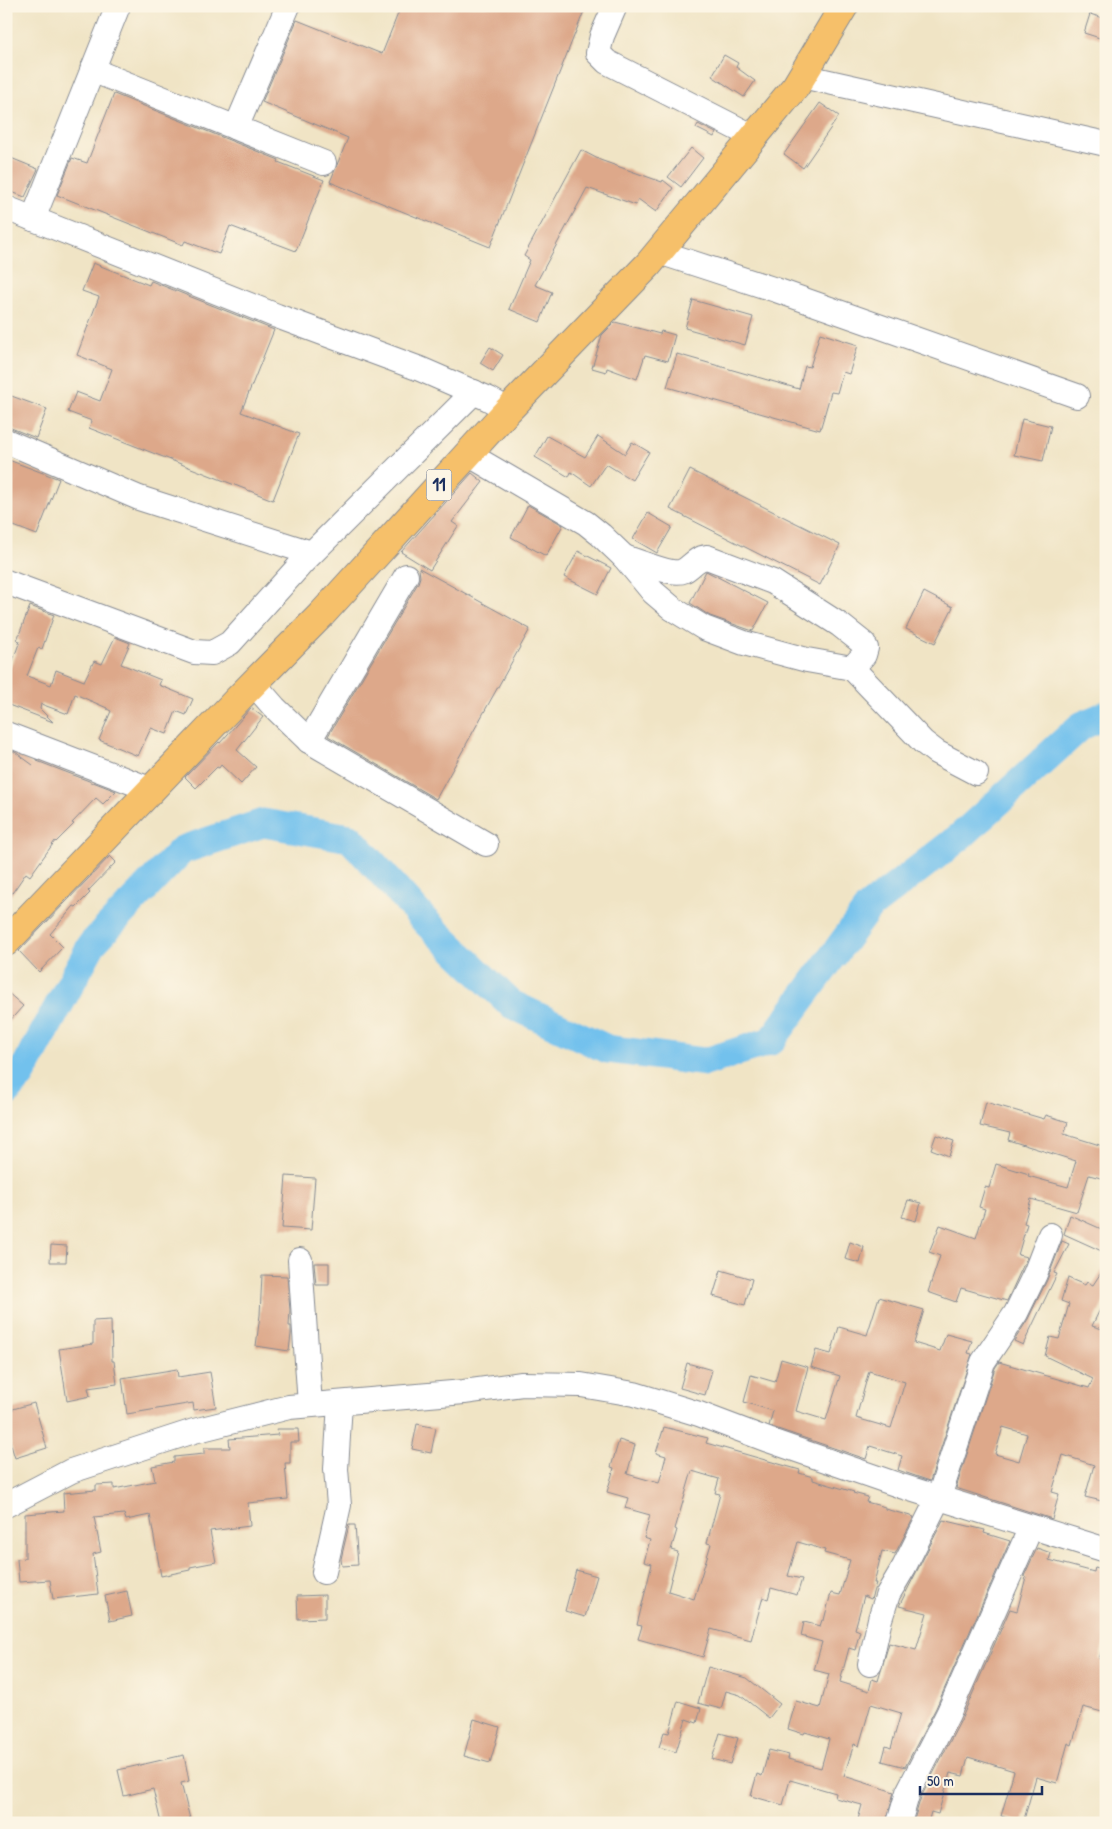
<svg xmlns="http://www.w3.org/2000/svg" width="1112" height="1829" viewBox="0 0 1112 1829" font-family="'Patrick Hand',sans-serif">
	<rect width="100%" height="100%" fill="#fcf5e5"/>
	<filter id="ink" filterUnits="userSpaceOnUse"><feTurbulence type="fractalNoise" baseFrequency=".02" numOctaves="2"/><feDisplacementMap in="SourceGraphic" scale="10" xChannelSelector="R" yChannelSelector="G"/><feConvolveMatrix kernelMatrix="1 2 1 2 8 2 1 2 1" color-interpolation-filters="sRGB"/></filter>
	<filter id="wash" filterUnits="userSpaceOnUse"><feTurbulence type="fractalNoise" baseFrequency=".0096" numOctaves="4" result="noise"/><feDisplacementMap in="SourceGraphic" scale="20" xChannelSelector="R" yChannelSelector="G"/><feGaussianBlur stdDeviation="1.12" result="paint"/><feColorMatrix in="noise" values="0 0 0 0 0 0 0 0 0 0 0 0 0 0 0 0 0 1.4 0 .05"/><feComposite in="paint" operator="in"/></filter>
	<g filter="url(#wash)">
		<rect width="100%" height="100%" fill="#f0e4c5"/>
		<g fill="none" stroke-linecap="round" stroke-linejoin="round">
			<!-- river -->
			<polyline stroke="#72c1ed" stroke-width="29" points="6,1093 21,1075 92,944 182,850 263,823 350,838 426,922 511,1004 607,1049 705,1062 771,1041 868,908 961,836 1081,726 1106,715"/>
		</g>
		<g id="blocks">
			<!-- building -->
			<g fill="#dda88a" fill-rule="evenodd">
				<polygon points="401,6 586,6 490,247 330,182 348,138 262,102 297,20 382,54"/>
				<polygon points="1090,14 1106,19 1106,40 1084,33"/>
				<polygon points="724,55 738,63 736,67 755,81 744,97 712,76"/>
				<polygon points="114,94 279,160 278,162 324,180 296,251 230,226 219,254 185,241 183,245 57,195 72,158 87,163"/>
				<polygon points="820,103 839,116 803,168 784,154"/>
				<polygon points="698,124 716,133 714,137 696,128"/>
				<polygon points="691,148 703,158 681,187 668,177"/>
				<polygon points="581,150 600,160 662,182 663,180 673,188 656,212 638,199 636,205 587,188 535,285 552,292 540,322 509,309 530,260 524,256"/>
				<polygon points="6,156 38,169 25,197 6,190"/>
				<polygon points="93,263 149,285 151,281 274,330 241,412 299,434 273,500 89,428 92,421 68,412 76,392 100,401 112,369 77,355 99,297 82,291"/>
				<polygon points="693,300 753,317 745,345 685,328"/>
				<polygon points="615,322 660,334 661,331 675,335 668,361 645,355 637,379 607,368 606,372 592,368 602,335"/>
				<polygon points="820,333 858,345 849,374 843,372 837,393 831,392 820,430 667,387 677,354 799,389 805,366 810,367"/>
				<polygon points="490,347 503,355 493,371 480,363"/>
				<polygon points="6,394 47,409 36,438 6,426"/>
				<polygon points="1022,419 1051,426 1043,461 1014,455"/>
				<polygon points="547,436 585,457 598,436 625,454 632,442 649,452 632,480 606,464 591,486 571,472 569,477 535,457"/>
				<polygon points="6,459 59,479 37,535 6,523"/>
				<polygon points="690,470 840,545 820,585 670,509"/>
				<polygon points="472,473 483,482 452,522 458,526 430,570 401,552"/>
				<polygon points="528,505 563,525 546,556 511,537"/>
				<polygon points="648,513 672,527 657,553 633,539"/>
				<polygon points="578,551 611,568 598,594 564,577"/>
				<polygon points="419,568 530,629 436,799 328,736 418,583 420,577"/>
				<polygon points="706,571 768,603 753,631 710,616 690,603"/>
				<polygon points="924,592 953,607 935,643 906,629"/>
				<polygon points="30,606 54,615 42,649 38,648 27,676 51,685 56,670 84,681 94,661 102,664 115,637 130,643 121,664 161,680 159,685 193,699 186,715 176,711 167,734 151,728 138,756 99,740 111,711 107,709 107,708 75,694 68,714 41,704 40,709 53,722 6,704 6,666 10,668 20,641 17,640"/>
				<polygon points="251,708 263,717 237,750 256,767 241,784 221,765 219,768 217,767 196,788 185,777 219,742 220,743"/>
				<polygon points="6,749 15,752 33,765 37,761 89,781 92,783 93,782 116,791 103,804 96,798 72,823 74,824 56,842 55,841 30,876 26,873 6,902"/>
				<polygon points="110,856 116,862 88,891 90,893 76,907 74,906 50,934 63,947 39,972 19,951"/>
				<polygon points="6,991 23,1006 6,1025"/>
				<polygon points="986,1102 1044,1119 1046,1115 1068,1122 1064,1134 1106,1147 1106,1162 1101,1178 1089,1175 1077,1212 1031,1199 1024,1223 1027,1224 1018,1255 1027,1257 1007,1301 961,1288 956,1302 928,1292 940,1256 929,1252 940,1225 976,1238 985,1209 979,1207 985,1187 989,1188 996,1164 1029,1174 1028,1176 1068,1187 1076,1161 1008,1140 1010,1133 980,1126"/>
				<polygon points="936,1135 954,1141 949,1156 931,1149"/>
				<polygon points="286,1176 315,1178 311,1230 282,1228"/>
				<polygon points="908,1200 921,1203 916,1221 902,1217"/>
				<polygon points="1070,1215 1106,1231 1106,1253 1064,1234"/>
				<polygon points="1062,1241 1069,1244 1054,1273 1057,1274 1023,1345 1014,1341 1028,1319 1047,1280"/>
				<polygon points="850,1242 864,1247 860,1263 845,1259"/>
				<polygon points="51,1245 67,1246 66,1262 50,1262"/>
				<polygon points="314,1263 329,1263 329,1285 316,1285"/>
				<path d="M1106,1265V1297L1092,1326L1106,1330V1502L1085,1497L1094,1465L1063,1455L1052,1492L1059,1494L1052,1519L956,1488L995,1368L999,1362L1089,1388L1093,1379L1045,1356L1050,1337L1059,1339L1069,1304L1061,1301L1068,1278L1085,1285L1087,1282L1093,1285ZM1003,1427L1027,1434L1019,1461L995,1454Z"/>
				<polygon points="721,1270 752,1279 745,1305 713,1296"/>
				<polygon points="262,1275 287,1276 290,1310 289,1326 291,1326 291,1334 289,1351 256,1346 260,1315"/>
				<path d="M879,1297L924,1310L914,1343L940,1351L946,1334L972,1341L968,1353L972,1354L930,1481L898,1470L902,1456L870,1446L866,1459L769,1426L773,1411L744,1402L751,1375L775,1382L781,1359L808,1367L796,1411L826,1420L840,1376L811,1367L816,1350L831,1354L839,1327L867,1335ZM869,1371L905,1382L891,1428L856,1418Z"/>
				<polygon points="111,1320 112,1361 114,1361 117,1384 88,1388 90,1396 67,1401 59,1349 93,1344 93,1321"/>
				<polygon points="687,1363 712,1370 705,1395 680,1388"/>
				<polygon points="177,1369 178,1377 210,1372 216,1407 194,1410 193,1403 127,1414 122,1378"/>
				<polygon points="34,1403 47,1448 15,1458 6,1429 6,1411"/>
				<polygon points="417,1424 436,1428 431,1453 412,1449"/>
				<path d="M664,1427L708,1438L706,1443L800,1470L799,1473L813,1477V1480L854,1492L853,1493L868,1497L866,1502L885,1507V1509L914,1517L895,1554L882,1551L874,1583H876L871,1599L864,1596L855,1629L860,1631L855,1650L849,1648L840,1682L869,1691L872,1679L878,1681L889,1643L916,1650L927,1613L899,1606L943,1520L985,1530L984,1533L1010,1541L936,1708L905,1767L882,1761L886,1746L891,1748L901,1713L871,1704L859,1746L854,1744L844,1776L894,1792L886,1823H857L862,1805L835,1798L836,1793L790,1780L783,1805L751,1796L757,1774L762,1776L769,1750L789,1755L788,1759L821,1768L829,1739L805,1732L804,1734L788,1729L796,1701L820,1708L829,1674L814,1670L822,1642L801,1636L804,1622L820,1626L822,1620H824L831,1593L840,1595L850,1560L824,1553L825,1550L798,1542L788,1576L802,1579L797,1595L771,1588L768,1599L763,1597L751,1640L711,1629L703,1657L638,1639L642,1626L637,1625L652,1564L644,1562L650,1540L644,1538L650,1515L625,1508L628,1498L607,1492L614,1468L611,1467L619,1440L635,1445L627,1474L659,1483L666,1456L656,1453ZM692,1471L719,1479L715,1493L720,1494L707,1543L711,1544L694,1599L668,1591L678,1552L671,1550L677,1530L675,1529Z"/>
				<polygon points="277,1429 298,1429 299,1442 290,1442 290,1463 285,1463 288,1499 248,1503 250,1526 210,1531 216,1562 190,1567 190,1570 161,1576 150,1515 126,1520 124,1514 94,1517 101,1552 93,1554 98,1594 53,1599 50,1580 19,1582 17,1559 25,1558 25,1514 64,1511 63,1493 96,1490 96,1485 114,1484 114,1489 155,1481 152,1466 174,1462 174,1457 204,1454 204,1448 230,1448 229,1439 278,1435"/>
				<polygon points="349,1525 355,1525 358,1565 342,1566 341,1559"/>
				<polygon points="1037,1548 1051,1553 1049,1560 1094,1572 1095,1567 1106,1570 1106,1636 1099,1659 1106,1660 1106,1713 1083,1707 1072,1745 1068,1743 1057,1783 1036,1777 1023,1823 1001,1816 1014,1771 968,1757 963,1776 950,1773 938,1814 931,1812 928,1823 913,1823 921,1797 961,1720 1010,1609 1017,1611 1026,1577 1024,1576"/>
				<polygon points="576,1570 597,1576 585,1617 565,1611"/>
				<polygon points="127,1591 132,1616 110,1621 105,1596"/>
				<polygon points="325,1595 325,1618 298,1619 297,1596"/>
				<polygon points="708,1667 747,1678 780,1704 769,1718 740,1695 726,1691 721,1709 698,1703"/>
				<polygon points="678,1701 701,1708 697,1723 686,1719 676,1752 659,1747 664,1732 669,1733"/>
				<polygon points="474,1719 500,1727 490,1763 464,1756"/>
				<polygon points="720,1733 738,1738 730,1764 712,1759"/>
				<polygon points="184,1755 189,1781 181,1783 191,1823 161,1823 153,1789 124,1796 118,1770"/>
			</g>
		</g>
	</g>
	<g filter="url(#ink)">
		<use href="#blocks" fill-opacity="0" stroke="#868a92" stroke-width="1"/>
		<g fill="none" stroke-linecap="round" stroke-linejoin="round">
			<!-- minor casing -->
			<g stroke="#868a92" stroke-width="26">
				<g id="minor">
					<polyline points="615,6 602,36 598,53 607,62 754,137"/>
					<polyline points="92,70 324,163"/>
					<polyline points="802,76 1106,144"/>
					<polyline points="236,128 288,6"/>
					<polyline points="6,208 277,316 420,369 489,399 508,410"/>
					<polyline points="33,219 118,6"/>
					<polyline points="659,252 776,290 1077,396"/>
					<polyline points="6,441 139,498 311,553"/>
					<polyline points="468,454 586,523 601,535 624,557 653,592 673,609 704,628 744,643 807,660 852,668 923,742 936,752 976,773"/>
					<path d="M624,557C635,560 672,576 683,571C692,567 695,558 707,557L773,582L840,625L864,644L866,648L864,655L852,668"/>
					<polyline points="6,582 194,652 212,653 230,643 303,562 474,392"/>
					<polyline points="253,683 274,707 309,741 486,844"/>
					<polyline points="6,734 152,790"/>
					<polyline points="309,741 406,576"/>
					<polyline points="300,1260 310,1405"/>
					<polyline points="6,1505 71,1471 194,1431 289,1407 464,1392 522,1384 581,1385 634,1394 699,1414 768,1440 901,1486 1106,1550"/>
					<polyline points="324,1572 339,1505 336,1469 340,1403"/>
					<polyline points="870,1664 880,1619 888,1594 904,1567 939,1497 983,1362 1016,1313 1035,1274 1050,1235"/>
					<polyline points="899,1823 908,1792 948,1714 1031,1527"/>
				</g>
			</g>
			<!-- highway casing -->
			<g stroke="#868a92" stroke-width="30">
				<polyline id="highway" points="6,942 237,700 322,614 508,410 648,265 796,86 844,6"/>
			</g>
			<!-- minor -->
			<use href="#minor" stroke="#fff" stroke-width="24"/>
			<!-- highway -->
			<use href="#highway" stroke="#f6c06b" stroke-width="28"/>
		</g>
	</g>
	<g text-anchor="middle" stroke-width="5" stroke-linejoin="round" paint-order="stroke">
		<!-- shield labels -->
		<rect fill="#fcf5e5" stroke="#5e6a86" stroke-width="1" x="426.5" y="469.5" width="25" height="31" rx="4"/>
		<g font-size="18" font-weight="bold" fill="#1b2f5e">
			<text x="439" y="491">11</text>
		</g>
	</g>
	<!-- margin -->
	<rect width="1112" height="1829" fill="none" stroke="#fcf5e5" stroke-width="25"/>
	<!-- scale -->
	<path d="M920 1786v8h122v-8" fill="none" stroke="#1b2f5e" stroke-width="2.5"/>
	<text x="927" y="1786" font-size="15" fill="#1b2f5e" stroke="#fcf5e5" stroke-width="4" paint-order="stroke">50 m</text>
</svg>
